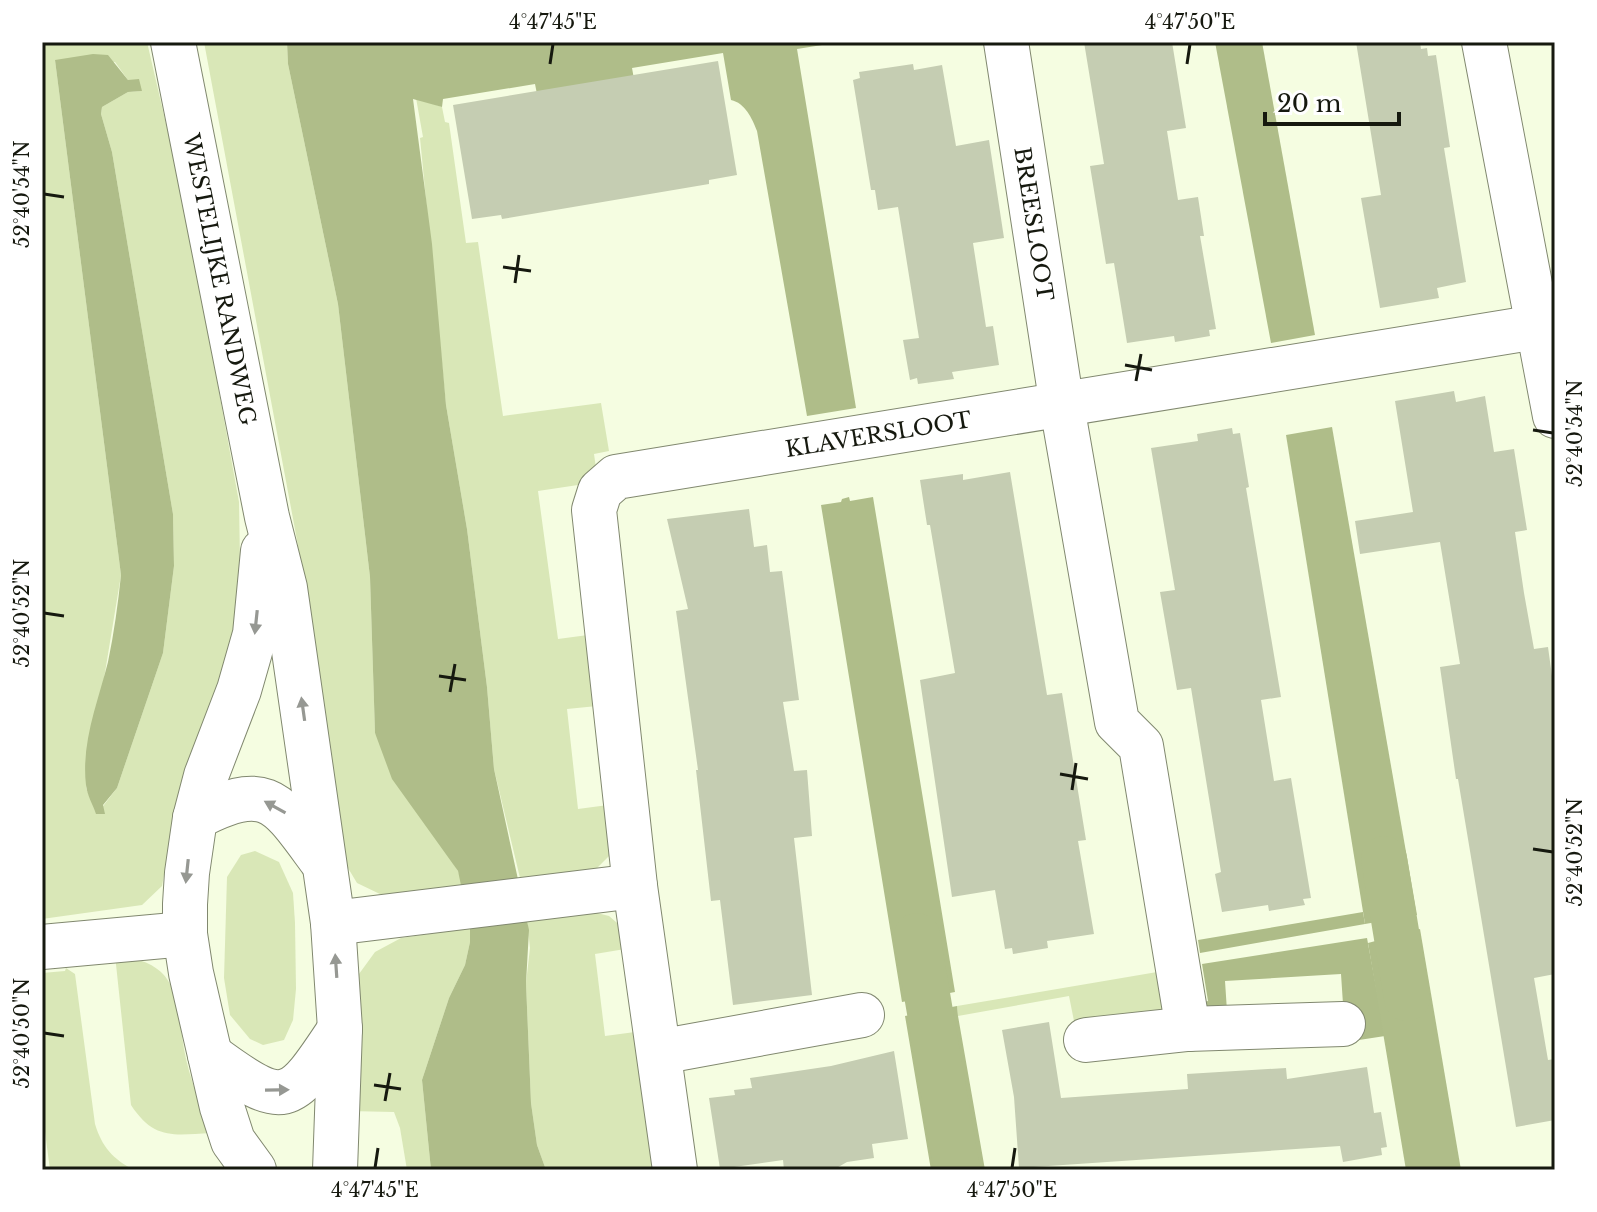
<svg xmlns="http://www.w3.org/2000/svg" width="1597" height="1212" viewBox="0 0 1597 1212" font-family="'Libre Baskerville',serif">
	<rect width="100%" height="100%" fill="#f5fde1"/>
	<!-- green -->
	<g fill="#d9e7b7" fill-rule="evenodd">
		<path d="M42,42H147L186,210L239,502L240,561L230,664L174,817L162,886L142,905L42,919ZM55,60L115,62L128,80L142,91L128,92L102,107L101,114L112,152L173,514L174,566L163,653L117,788L97,814L86,788L121,575Z"/>
		<polygon points="204,42 287,42 288,64 338,304 370,577 375,733 458,871 463,885 382,895 357,883 345,863 297,540"/>
		<polygon points="416,98 442,107 445,122 449,123 466,243 478,242 503,416 601,403 609,451 594,454 596,468 589,472 578,485 538,491 558,639 588,635 597,706 567,709 578,809 608,805 610,855 596,869 520,878 494,769 487,687 467,529 446,405 420,138 423,137"/>
		<polygon points="255,851 279,862 293,893 295,923 296,989 293,1020 284,1040 263,1045 250,1039 230,1015 224,978 227,877 241,855"/>
		<polygon points="593,912 609,916 623,928 625,949 595,954 605,1036 635,1032 655,1170 546,1170 537,1145 531,1103 526,983 530,948 527,920"/>
		<polygon points="470,928 470,942 465,965 449,998 422,1080 431,1170 407,1170 400,1128 394,1112 348,1111 359,974 375,952 401,938"/>
		<path d="M115,955C180,963 175,995 184,1049C189,1078 201,1105 211,1133C173,1135 154,1140 131,1105Z"/>
		<path d="M66,968L75,974L95,1124C102,1147 113,1159 134,1170H50L42,1109V973L65,971Z"/>
		<polygon points="1163,971 1167,1013 1075,1026 1069,996 958,1016 957,1006"/>
	</g>
	<!-- forest -->
	<g fill="#aebc88">
		<polygon points="1363,912 1365,924 1200,953 1198,940"/>
		<polygon points="1367,938 1385,1036 1359,1040 1356,1007 1343,1004 1341,974 1225,981 1227,1011 1224,1015 1200,1003 1208,1001 1202,964"/>
	</g>
	<!-- water -->
	<g fill="#afbd89">
		<path d="M287,42H841L797,49L856,408L807,416L757,131C752,118 745,103 731,100L723,53L632,68L634,79L537,94L535,84L443,99L442,107L413,99L432,244L446,405L467,529L487,687L494,769L529,930L526,983L531,1103L537,1145L546,1170H431L422,1080L449,998L465,965L470,942V928L458,871L392,779L375,733L370,577L338,304L288,64Z"/>
		<polygon points="1215,42 1262,42 1315,335 1271,343"/>
		<path d="M93,54L108,55L128,80L139,79L142,91L128,92L102,107L101,114L112,152L173,514L174,566L163,653L117,788L103,805L105,814H96C93,805 87,795 86,785C81,742 98,702 108,662C114,633 118,604 121,575L55,60Z"/>
		<polygon points="1332,427 1417,915 1365,924 1286,435"/>
		<polygon points="849,497 850,501 873,497 955,992 902,1002 821,505 841,502 842,499"/>
		<polygon points="1420,929 1461,1170 1406,1170 1368,943"/>
		<polygon points="957,1006 958,1016 985,1170 931,1170 905,1016"/>
	</g>
	<g fill="none" stroke-linecap="round" stroke-linejoin="round">
		<!-- canal -->
		<g stroke="#afbd89" stroke-width="46">
			<polyline points="1384,859 1407,998"/>
			<polyline points="917,936 957,1170"/>
		</g>
	</g>
	<!-- building -->
	<g fill="#c5cdb2">
		<polygon points="1084,42 1172,42 1186,128 1167,131 1178,200 1198,197 1204,236 1200,236 1216,329 1209,330 1210,336 1175,342 1174,336 1127,343 1114,263 1106,264 1090,166 1104,164"/>
		<polygon points="1356,42 1420,42 1421,49 1427,48 1428,56 1436,55 1450,147 1444,148 1466,282 1437,288 1439,298 1380,308 1361,198 1381,195"/>
		<polygon points="718,61 737,175 709,180 709,184 502,219 501,215 472,219 453,105"/>
		<polygon points="913,64 914,70 942,65 956,146 989,140 1004,238 973,243 986,327 993,326 999,365 952,372 954,379 918,384 917,378 910,380 903,340 919,338 898,207 878,210 875,190 871,190 853,80 860,78 859,72"/>
		<polygon points="1454,391 1456,402 1485,396 1494,452 1514,449 1527,530 1515,532 1524,593 1534,649 1548,647 1555,698 1555,974 1534,978 1548,1060 1555,1059 1555,1120 1516,1127 1458,779 1456,779 1440,667 1460,664 1440,542 1360,554 1355,521 1413,512 1395,401"/>
		<polygon points="1232,428 1233,434 1240,433 1249,487 1246,488 1281,697 1261,700 1274,781 1291,778 1311,898 1303,899 1305,905 1269,911 1268,905 1222,912 1215,874 1221,872 1191,688 1177,690 1160,592 1175,590 1151,448 1198,441 1197,434"/>
		<polygon points="1010,472 1047,695 1062,693 1086,840 1078,841 1094,934 1047,941 1048,948 1013,954 1012,948 1005,949 995,890 952,897 920,680 955,673 930,525 927,525 920,480 963,474 963,480"/>
		<polygon points="749,509 754,547 767,545 770,572 782,571 799,700 783,702 794,771 807,770 812,836 794,838 812,995 733,1005 720,900 711,901 696,770 698,770 676,611 688,609 667,519"/>
		<polygon points="1049,1022 1061,1098 1188,1089 1187,1074 1286,1068 1287,1079 1367,1067 1374,1113 1381,1112 1387,1147 1381,1148 1382,1155 1343,1162 1340,1146 1019,1168 1014,1097 1002,1030"/>
		<polygon points="894,1051 908,1139 872,1144 874,1158 847,1162 833,1170 784,1170 783,1160 720,1169 709,1098 735,1095 734,1090 752,1088 750,1078 831,1066"/>
	</g>
	<g fill="none" stroke-linecap="round" stroke-linejoin="round">
		<!-- minor casing -->
		<g stroke="#81886f" stroke-width="46">
			<g id="minor">
				<path id="s1" d="M1006,42L1062,406L1117,722L1141,746L1188,1029"/>
				<polyline points="1484,42 1555,416"/>
				<polyline points="333,923 635,886"/>
				<polyline points="42,947 185,934"/>
				<polyline points="1086,1040 1188,1029 1343,1024"/>
				<polyline points="659,1052 862,1015"/>
				<path id="s2" d="M675,1170L635,886L594,510L600,491L616,477L1555,324"/>
			</g>
		</g>
		<!-- tertiary casing -->
		<g stroke="#81886f" stroke-width="46">
			<g id="tertiary">
				<path id="s3" d="M173,42L267,517L285,588L333,923L340,1029L335,1170"/>
				<path d="M195,818C268,779 278,802 321,860"/>
				<path d="M210,1055C285,1111 290,1105 340,1029"/>
				<polyline points="254,1170 233,1141 222,1107 191,973 185,934 185,904 187,873 195,818 206,776 239,690 255,634 263,551"/>
			</g>
		</g>
		<!-- minor -->
		<use href="#minor" stroke="#fff" stroke-width="44"/>
		<!-- tertiary -->
		<use href="#tertiary" stroke="#fff" stroke-width="44"/>
	</g>
	<!-- one-way arrows -->
	<defs><path id="oneway-solid" d="M-6-.8H1V-3.2L6.5 0L1 3.2V.8H-6Z" transform="scale(2)"/></defs>
	<g fill="#969893">
		<use href="#oneway-solid" transform="translate(256 622) rotate(96)"/>
		<use href="#oneway-solid" transform="translate(303 709) rotate(-98)"/>
		<use href="#oneway-solid" transform="translate(275 807) rotate(-151)"/>
		<use href="#oneway-solid" transform="translate(187 871) rotate(96)"/>
		<use href="#oneway-solid" transform="translate(336 966) rotate(-94)"/>
		<use href="#oneway-solid" transform="translate(277 1090) rotate(-1)"/>
	</g>
	<!-- ticks -->
	<path fill="none" stroke="#16190f" stroke-width="3" d="M550,64L553,44M1187,64L1190,44M44,194L64,197M503,267L531,271M515,283L519,255M1125,365L1152,370M1136,381L1141,354M1533,430L1553,433M44,613L64,616M439,676L466,680M450,692L455,664M1060,774L1088,779M1072,790L1076,763M1533,849L1553,852M44,1033L64,1036M374,1085L401,1089M385,1101L390,1073M375,1168L378,1148M1012,1168L1015,1148"/>
	<g text-anchor="middle" stroke-width="6" stroke-linejoin="round" paint-order="stroke">
		<!-- street labels -->
		<g font-size="22" fill="#16190f" stroke="#fff">
			<text dy="8" stroke="none"><textPath href="#s1" startOffset="184">BREESLOOT</textPath></text>
			<text dy="8" stroke="none"><textPath href="#s3" startOffset="242">WESTELIJKE RANDWEG</textPath></text>
			<text dy="8" stroke="none"><textPath href="#s2" startOffset="972">KLAVERSLOOT</textPath></text>
		</g>
	</g>
	<!-- border -->
	<rect width="1597" height="1212" fill="none" stroke="#ffffff" stroke-width="88"/>
	<!-- scale -->
	<path d="M1265 112v12h134v-12" fill="none" stroke="#16190f" stroke-width="4"/>
	<text x="1277" y="112" font-size="24" fill="#16190f" stroke="#ffffff" stroke-width="6" paint-order="stroke">20 m</text>
	<rect x="44" y="44" width="1509" height="1124" fill="none" stroke="#16190f" stroke-width="3"/>
	<g font-size="20" text-anchor="middle" fill="#16190f">
		<text x="553" y="29">4°47'45"E</text>
		<text x="1190" y="29">4°47'50"E</text>
		<text transform="translate(22 194) rotate(-90)" y="7">52°40'54"N</text>
		<text transform="translate(1575 433) rotate(-90)" y="7">52°40'54"N</text>
		<text transform="translate(22 613) rotate(-90)" y="7">52°40'52"N</text>
		<text transform="translate(1575 852) rotate(-90)" y="7">52°40'52"N</text>
		<text transform="translate(22 1033) rotate(-90)" y="7">52°40'50"N</text>
		<text x="375" y="1197">4°47'45"E</text>
		<text x="1012" y="1197">4°47'50"E</text>
	</g>
</svg>
